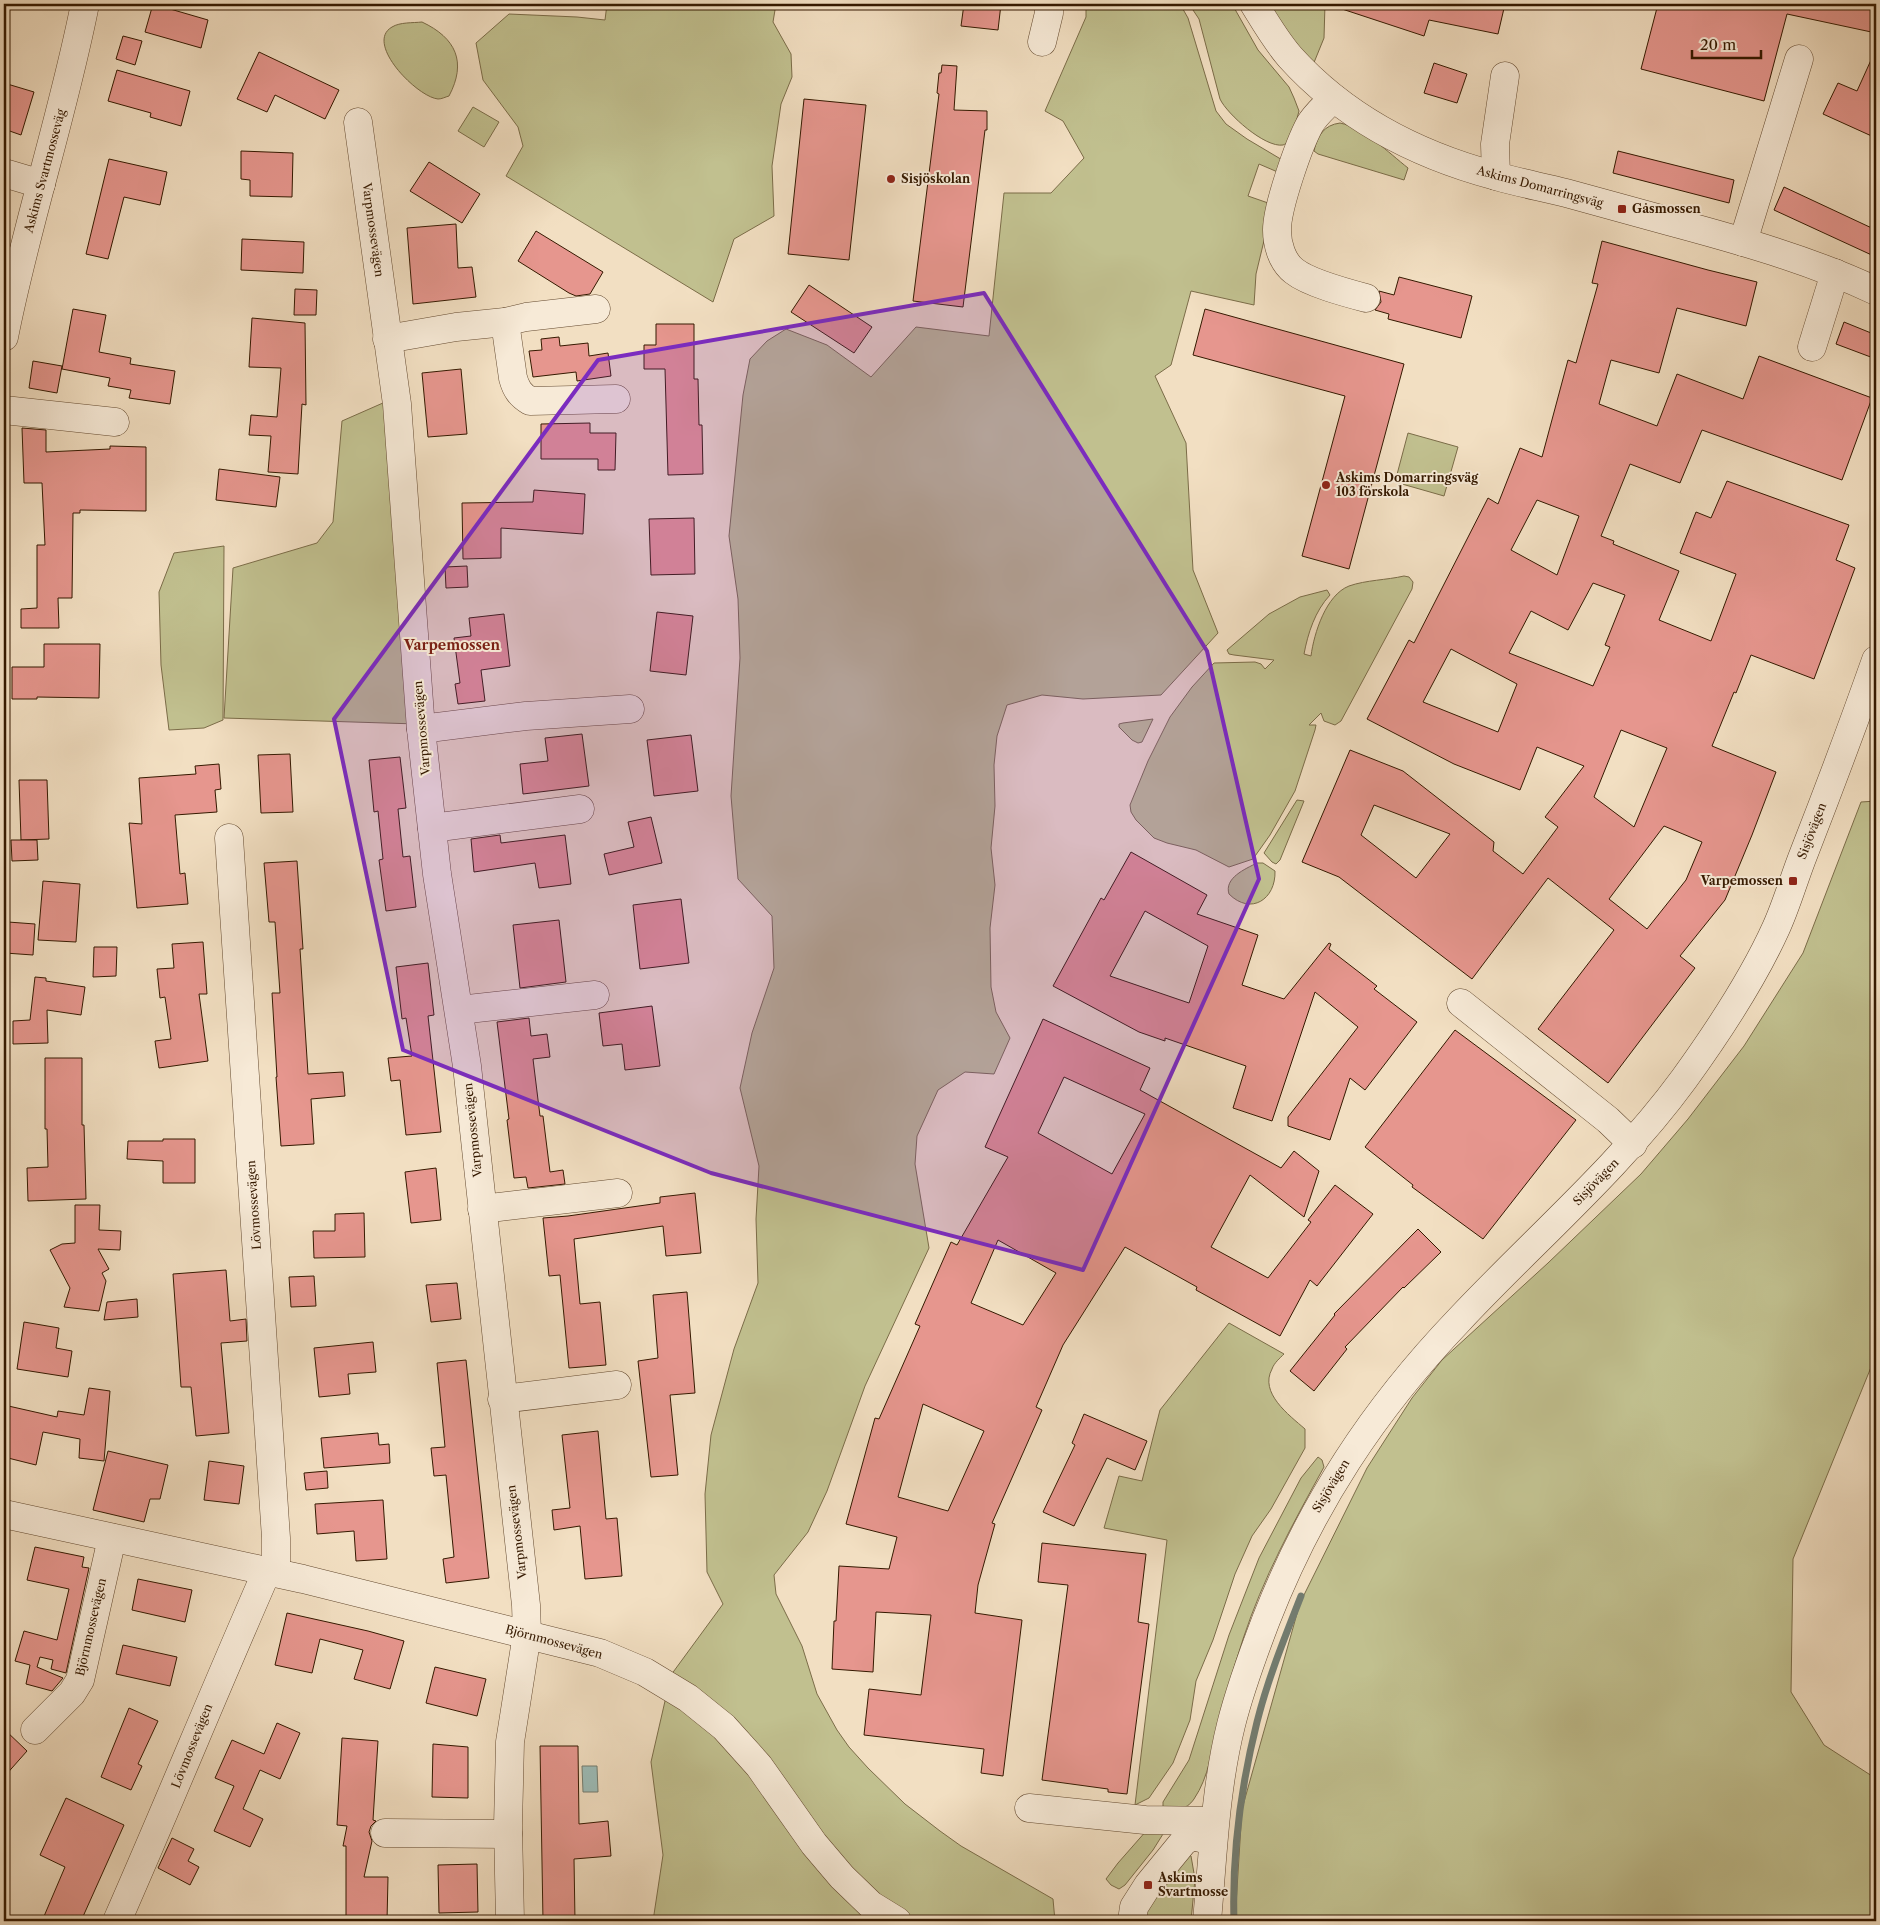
<svg xmlns="http://www.w3.org/2000/svg" width="1880" height="1925" viewBox="0 0 1880 1925" font-family="'Libre Caslon Text',serif">
	<rect width="100%" height="100%" fill="#f2dfc2"/>
	<filter id="stains"><feTurbulence type="fractalNoise" baseFrequency=".004" numOctaves="4"/><feColorMatrix values="0 0 0 0 .2 0 0 0 0 .09 0 0 0 0 .02 0 0 0 .5 -.17"/></filter>
	<radialGradient id="worn" r=".72"><stop offset=".6" stop-color="#630" stop-opacity="0"/><stop offset="1" stop-color="#630" stop-opacity=".3"/></radialGradient>
	<!-- green -->
	<g fill="#c1c08f" stroke="#7b6c48">
		<polygon points="607,4 776,4 773,22 791,54 792,77 781,104 772,166 774,216 734,239 713,302 506,176 523,146 518,127 483,80 476,43 509,14 577,17 605,20"/>
		<polygon points="1086,4 1180,4 1188,18 1216,111 1226,124 1247,139 1284,161 1280,173 1259,164 1248,196 1271,204 1269,220 1256,274 1254,305 1191,291 1171,365 1155,376 1186,443 1193,570 1218,633 1161,695 1083,699 1042,695 1007,705 997,736 994,765 995,806 991,848 995,885 990,928 991,987 996,1012 1010,1038 994,1074 965,1072 938,1090 917,1136 915,1164 929,1248 865,1386 827,1491 808,1532 774,1575 776,1594 802,1646 817,1694 837,1730 849,1747 868,1768 905,1804 940,1831 961,1846 1053,1899 1055,1921 653,1921 663,1855 651,1762 671,1675 723,1604 707,1572 705,1494 711,1435 734,1349 758,1283 756,1219 759,1166 740,1088 752,1033 774,968 772,916 738,879 731,796 740,658 738,599 729,536 743,395 750,359 767,341 786,329 827,345 871,377 916,327 989,336 1004,193 1051,193 1084,158 1063,121 1045,111 1086,17"/>
		<path d="M1189,4H1232L1258,50L1289,87L1294,98L1299,111L1291,141C1290,141 1284,145 1283,145C1265,148 1227,114 1220,99L1199,19Z"/>
		<polygon points="1266,4 1325,4 1324,38 1313,65"/>
		<path d="M422,22C456,38 467,62 449,96C445,97 442,99 438,99C417,97 364,43 392,27C400,22 413,23 422,22Z"/>
		<polygon points="473,107 499,122 484,147 458,131"/>
		<path d="M1340,123C1364,128 1389,153 1408,168L1404,180L1318,154L1314,151C1317,136 1324,125 1340,123Z"/>
		<polygon points="392,399 417,724 224,718 233,568 317,543 333,522 342,421"/>
		<polygon points="1408,433 1458,447 1444,496 1395,482"/>
		<polygon points="224,546 223,720 204,728 169,730 161,665 159,592 174,553"/>
		<path d="M1404,576L1409,577L1413,582L1412,589L1341,721L1335,725L1324,721L1321,713L1309,725H1316L1315,730L1295,791L1270,835L1253,859L1229,867L1196,850L1167,843L1154,838L1136,820L1131,812L1130,805L1148,761L1170,717L1192,687L1214,663L1255,662L1261,664L1265,669L1274,660L1234,655L1229,654L1227,650L1269,614L1300,597L1327,590L1330,595C1315,611 1308,633 1304,654L1311,656C1314,633 1326,595 1349,586C1366,580 1387,580 1404,576Z"/>
		<polygon points="1153,719 1142,742 1138,743 1132,740 1119,727 1119,724 1123,723"/>
		<polygon points="1297,800 1304,801 1280,860 1276,864 1272,862 1264,853"/>
		<polygon points="1876,801 1876,1355 1793,1559 1791,1692 1824,1745 1872,1776 1876,1767 1876,1921 1235,1921 1242,1809 1300,1603 1367,1468 1412,1398 1442,1360 1548,1263 1641,1174 1688,1119 1744,1046 1803,953 1861,802"/>
		<path d="M1257,863H1263L1275,871C1276,899 1251,916 1229,894C1224,878 1245,869 1257,863Z"/>
		<path d="M1229,1323L1284,1354C1280,1358 1274,1363 1272,1369C1259,1393 1289,1415 1305,1429V1448L1271,1509L1252,1536L1235,1574L1213,1640L1196,1681L1190,1720L1173,1763L1149,1798L1135,1805L1167,1540L1104,1528L1119,1476L1142,1481L1160,1410Z"/>
		<path d="M1318,1457L1322,1460L1324,1467C1293,1523 1263,1578 1243,1639C1234,1667 1226,1695 1218,1724C1212,1749 1209,1777 1194,1799C1186,1811 1175,1810 1163,1808V1802L1189,1760L1229,1635L1259,1558L1301,1478Z"/>
		<polygon points="1147,1830 1163,1834 1153,1850 1125,1885 1119,1889 1111,1885 1106,1879 1118,1863"/>
		<polygon points="1187,1853 1191,1856 1195,1879 1191,1921 1143,1921 1146,1900"/>
	</g>
	<!-- water -->
	<polygon fill="#9cbcb8" stroke="#737b6e" points="582,1766 597,1766 598,1792 583,1792"/>
	<g fill="none" stroke-linecap="round" stroke-linejoin="round">
		<!-- stream -->
		<path stroke="#737b6e" stroke-width="7" d="M1234,1921C1232,1854 1241,1786 1257,1722C1268,1678 1285,1637 1301,1596"/>
	</g>
	<!-- building -->
	<g fill="#e6968e" stroke="#351900" fill-rule="evenodd">
		<polygon points="153,4 208,20 201,48 145,32"/>
		<polygon points="964,4 1001,4 998,30 961,26"/>
		<polygon points="1336,4 1505,4 1498,34 1429,20 1424,36 1336,7"/>
		<polygon points="1658,4 1876,4 1876,33 1787,14 1764,101 1641,69"/>
		<polygon points="123,36 142,41 135,65 116,59"/>
		<polygon points="1876,49 1876,138 1823,114 1838,83 1857,91"/>
		<polygon points="259,52 339,90 325,119 275,95 267,112 237,99"/>
		<polygon points="1434,63 1467,74 1457,103 1424,93"/>
		<polygon points="942,65 957,66 954,110 987,111 987,130 985,130 963,307 913,301 939,94 937,93 939,73 941,73"/>
		<polygon points="117,70 190,91 181,126 150,117 151,113 108,101"/>
		<polygon points="4,83 34,92 21,135 4,129"/>
		<polygon points="804,99 866,105 849,260 788,254"/>
		<polygon points="241,151 293,153 292,197 250,196 250,180 241,179"/>
		<polygon points="1618,151 1734,180 1729,203 1613,173"/>
		<polygon points="109,159 167,172 160,205 124,197 108,259 86,254"/>
		<polygon points="429,162 480,194 462,223 410,191"/>
		<polygon points="1784,187 1876,230 1876,257 1774,210"/>
		<polygon points="456,224 458,268 472,267 476,297 413,304 407,228"/>
		<polygon points="536,231 603,272 590,294 576,296 569,293 518,261"/>
		<polygon points="242,239 304,242 303,273 241,270"/>
		<path d="M1602,241L1708,270L1757,282L1746,326L1677,308L1659,373L1611,360L1599,404L1657,426L1677,374L1743,399L1759,356L1872,398L1842,480L1702,430L1680,483L1630,464L1601,536L1614,541L1613,544L1679,571L1659,620L1711,641L1736,574L1680,553L1696,512L1711,518L1727,481L1849,525L1836,560L1855,568L1814,679L1751,655L1736,693L1734,692L1712,746L1776,772L1752,835L1725,900L1680,956L1695,968L1608,1083L1538,1029L1614,930L1548,878L1472,979L1339,877L1302,862L1350,750L1403,771L1494,842L1493,851L1523,874L1558,827L1545,817L1584,766L1537,747L1520,790L1454,764L1367,719L1409,640L1414,643L1488,498L1498,504L1520,448L1542,457L1568,360L1576,363L1598,284L1592,283ZM1537,500L1579,516L1557,575L1511,550ZM1593,583L1625,595L1605,645L1610,647L1593,686L1509,653L1531,611L1568,630ZM1451,649L1517,684L1498,732L1423,702ZM1621,730L1667,748L1634,827L1594,797ZM1374,805L1450,834L1416,878L1361,835ZM1664,826L1702,842L1686,880L1647,929L1609,899Z"/>
		<polygon points="1399,277 1472,296 1461,338 1388,319 1389,314 1375,310 1381,302 1379,291 1394,295"/>
		<polygon points="809,285 872,327 854,353 791,312"/>
		<polygon points="295,289 317,290 316,315 294,315"/>
		<polygon points="73,309 106,315 99,352 131,358 130,364 175,371 170,404 129,398 131,390 108,386 110,378 62,369"/>
		<polygon points="1205,309 1404,364 1349,569 1302,556 1345,396 1193,355"/>
		<polygon points="252,318 305,323 306,405 302,404 298,474 268,472 271,436 249,435 251,415 277,417 281,368 249,367"/>
		<polygon points="1844,322 1876,335 1876,359 1836,344"/>
		<polygon points="656,324 694,324 694,379 698,379 699,425 702,425 703,474 668,475 665,369 644,369 644,345 656,345"/>
		<polygon points="559,337 560,346 588,343 589,356 608,353 611,376 577,381 576,372 533,377 529,351 542,350 541,339"/>
		<polygon points="33,361 62,366 57,393 29,388"/>
		<polygon points="461,369 467,434 428,437 422,373"/>
		<polygon points="590,423 590,433 616,433 615,470 598,470 598,459 541,459 541,424"/>
		<polygon points="22,428 46,430 46,452 110,449 110,446 146,447 146,511 80,510 80,513 73,513 72,598 58,598 59,628 21,628 21,609 37,608 37,545 45,545 42,483 24,483"/>
		<polygon points="219,469 280,477 276,507 216,500"/>
		<polygon points="534,490 585,494 583,534 501,528 501,558 463,559 462,503 533,502"/>
		<polygon points="694,518 695,574 651,575 649,519"/>
		<polygon points="467,566 468,587 446,588 445,567"/>
		<polygon points="657,612 693,616 686,675 650,671"/>
		<polygon points="504,614 510,666 481,670 485,701 458,704 455,684 460,683 454,638 471,636 469,618"/>
		<polygon points="44,644 100,644 99,698 37,697 37,699 12,699 12,667 44,667"/>
		<polygon points="582,734 589,786 523,794 520,764 548,761 545,738"/>
		<polygon points="691,735 698,791 654,796 647,740"/>
		<polygon points="290,754 293,812 261,813 258,755"/>
		<polygon points="400,757 406,808 398,809 403,857 410,856 416,907 386,911 379,860 383,859 378,811 374,812 369,760"/>
		<polygon points="219,764 221,789 215,790 217,812 175,815 180,874 185,873 188,904 137,908 129,823 142,824 139,778 196,774 195,766"/>
		<polygon points="19,780 47,780 49,839 21,840"/>
		<polygon points="651,817 662,863 609,875 604,854 634,847 628,822"/>
		<polygon points="500,835 501,843 565,835 571,884 539,888 535,863 474,872 471,839"/>
		<polygon points="11,840 37,840 38,860 12,861"/>
		<path d="M1131,852L1207,895L1197,914L1258,935L1242,985L1284,999L1329,943L1331,944L1329,949L1377,986L1374,989L1417,1022L1365,1090L1350,1078L1330,1140L1288,1126V1117L1358,1027L1315,992L1272,1121L1233,1108L1246,1066L1165,1038V1041L1139,1032L1053,986L1101,898L1104,900ZM1145,911L1208,946L1189,1003L1110,976Z"/>
		<polygon points="297,861 303,949 300,949 308,1074 343,1072 345,1096 311,1099 314,1144 281,1146 276,1077 277,1077 272,993 280,993 275,922 269,922 264,863"/>
		<polygon points="43,881 80,884 76,942 38,940"/>
		<polygon points="681,899 689,963 640,969 633,905"/>
		<polygon points="559,920 566,982 520,988 513,925"/>
		<polygon points="8,922 35,924 33,955 5,953"/>
		<polygon points="203,942 207,994 199,994 208,1061 159,1068 155,1041 171,1039 165,997 160,998 157,969 174,968 172,944"/>
		<polygon points="94,947 117,947 116,976 93,977"/>
		<polygon points="428,963 434,1015 428,1016 441,1132 406,1135 400,1080 391,1081 388,1058 412,1056 406,1018 402,1019 396,967"/>
		<polygon points="35,977 46,978 46,981 85,987 81,1015 47,1010 48,1043 13,1044 13,1021 30,1020"/>
		<polygon points="652,1006 660,1066 625,1070 622,1044 603,1046 599,1013"/>
		<polygon points="529,1018 531,1036 547,1034 550,1057 533,1059 540,1116 543,1116 550,1172 563,1170 565,1184 528,1188 526,1177 514,1178 507,1120 509,1119 497,1022"/>
		<path d="M1043,1019L1150,1068L1140,1090L1281,1168L1294,1151L1319,1171L1304,1217L1250,1175L1211,1247L1268,1278L1311,1222L1308,1220L1335,1185L1373,1214L1317,1286L1310,1280L1280,1336L1196,1290L1197,1287L1125,1247L1063,1345L1036,1407L1042,1410L992,1523L995,1524L978,1585L975,1613L1022,1620L1003,1776L981,1773L984,1749L864,1735L869,1689L921,1695L931,1615L876,1612L873,1672L832,1669L834,1621H836L839,1566L889,1569L897,1537L846,1524L875,1418L879,1419L920,1326L915,1324L951,1242L957,1245L1008,1157L985,1147ZM1064,1077L1145,1114L1112,1174L1038,1133ZM998,1240L1056,1273L1023,1325L971,1303ZM923,1404L984,1431L948,1511L898,1497Z"/>
		<polygon points="1455,1030 1576,1120 1483,1239 1412,1187 1413,1185 1365,1147"/>
		<polygon points="45,1058 82,1058 82,1125 84,1125 86,1199 28,1201 27,1168 48,1167 47,1129 45,1129"/>
		<polygon points="163,1139 195,1139 195,1183 163,1183 163,1161 127,1159 128,1141 163,1141"/>
		<polygon points="436,1168 441,1220 411,1223 405,1172"/>
		<polygon points="695,1193 701,1253 666,1256 663,1226 574,1239 580,1304 600,1302 606,1365 569,1368 560,1275 549,1276 543,1218 568,1216 660,1203 660,1197"/>
		<polygon points="75,1205 100,1205 99,1230 121,1231 120,1250 98,1249 109,1269 102,1273 106,1281 99,1311 64,1307 70,1288 50,1250 62,1244 75,1243"/>
		<polygon points="364,1213 365,1257 314,1258 313,1231 335,1231 335,1214"/>
		<polygon points="1418,1229 1441,1252 1404,1288 1403,1287 1345,1347 1347,1349 1314,1391 1290,1371 1335,1315 1334,1314"/>
		<polygon points="226,1270 230,1321 246,1319 247,1341 221,1343 229,1433 196,1436 191,1387 181,1387 173,1274"/>
		<polygon points="314,1276 316,1306 291,1307 289,1277"/>
		<polygon points="457,1283 461,1319 431,1322 426,1285"/>
		<polygon points="687,1292 695,1393 670,1395 678,1475 651,1477 638,1361 658,1358 653,1295"/>
		<polygon points="137,1299 138,1317 104,1320 107,1302"/>
		<polygon points="24,1322 59,1328 56,1348 72,1351 68,1377 17,1369"/>
		<polygon points="373,1342 376,1372 348,1374 350,1394 319,1397 314,1348"/>
		<polygon points="466,1360 489,1578 446,1583 443,1559 454,1557 446,1475 434,1476 431,1448 445,1447 437,1363"/>
		<polygon points="89,1388 110,1391 104,1461 79,1458 80,1439 43,1432 36,1465 4,1457 9,1429 4,1428 4,1405 57,1417 58,1411 84,1415"/>
		<polygon points="1084,1414 1147,1441 1135,1470 1107,1458 1074,1526 1043,1512 1075,1445 1072,1443"/>
		<polygon points="598,1431 606,1519 617,1518 622,1576 585,1579 580,1526 554,1530 552,1510 570,1508 562,1435"/>
		<polygon points="378,1433 379,1445 389,1444 390,1463 324,1468 321,1438"/>
		<polygon points="108,1451 168,1465 160,1499 150,1499 144,1522 93,1510"/>
		<polygon points="209,1461 244,1466 239,1504 204,1500"/>
		<polygon points="327,1471 328,1488 306,1490 304,1473"/>
		<polygon points="383,1500 387,1559 356,1561 354,1531 317,1534 315,1504"/>
		<polygon points="1042,1543 1146,1554 1138,1622 1149,1624 1127,1794 1108,1792 1108,1789 1042,1780 1068,1585 1038,1582"/>
		<polygon points="35,1547 84,1557 82,1567 89,1568 66,1673 51,1669 53,1660 40,1657 37,1667 63,1678 52,1691 26,1684 30,1665 15,1661 24,1631 57,1640 69,1589 27,1580"/>
		<polygon points="138,1579 192,1590 185,1622 132,1610"/>
		<polygon points="287,1613 368,1631 404,1641 390,1689 354,1679 363,1650 320,1639 312,1673 275,1665"/>
		<polygon points="123,1645 177,1657 170,1686 116,1674"/>
		<polygon points="435,1667 486,1679 477,1716 426,1703"/>
		<polygon points="129,1708 158,1721 138,1764 142,1766 131,1790 101,1777"/>
		<polygon points="277,1723 300,1733 280,1779 260,1770 243,1809 263,1819 250,1847 214,1831 234,1786 215,1778 232,1740 264,1754"/>
		<polygon points="4,1729 27,1751 4,1777"/>
		<polygon points="342,1738 378,1741 373,1820 376,1821 371,1826 369,1832 372,1841 364,1877 388,1877 387,1921 346,1921 346,1846 343,1846 347,1826 337,1825"/>
		<polygon points="433,1744 468,1747 468,1798 432,1797"/>
		<polygon points="540,1746 578,1746 579,1824 608,1821 611,1856 574,1859 575,1921 543,1921"/>
		<polygon points="66,1798 124,1825 81,1921 42,1921 65,1867 40,1855"/>
		<polygon points="172,1838 194,1849 188,1861 199,1867 190,1885 158,1868"/>
		<polygon points="477,1864 478,1912 439,1913 438,1865"/>
	</g>
	<g fill="none" stroke-linecap="round" stroke-linejoin="round">
		<!-- minor casing -->
		<g stroke="#644a30" stroke-width="29">
			<g id="minor">
				<path d="M1254,4C1265,22 1276,41 1290,57C1345,118 1417,155 1496,176C1519,183 1543,187 1566,193C1600,202 1634,212 1668,221C1739,240 1810,260 1876,291"/>
				<polyline points="1042,42 1049,13 1049,4"/>
				<path d="M1333,98C1326,106 1316,114 1310,124C1299,144 1277,207 1277,230C1277,244 1282,262 1294,271C1309,283 1347,293 1366,298"/>
				<polyline points="358,122 397,404 421,729 437,874 467,1066 526,1605 527,1634 510,1742 508,1826 510,1921"/>
				<polyline points="4,173 41,184"/>
				<polyline points="1496,176 1495,144 1505,76"/>
				<polyline points="1743,242 1799,59"/>
				<path d="M505,322L513,378C516,389 520,395 530,401L616,399"/>
				<path d="M4,337C26,225 63,116 85,4"/>
				<polyline points="387,339 456,327 505,322 526,317 596,309"/>
				<polyline points="1812,347 1835,273"/>
				<polyline points="4,410 115,422"/>
				<polyline points="421,729 526,716 630,709"/>
				<polyline points="432,828 580,809"/>
				<polyline points="229,838 276,1538 276,1572"/>
				<polyline points="1461,1003 1608,1120 1633,1144"/>
				<polyline points="459,1010 595,995"/>
				<polyline points="482,1209 618,1193"/>
				<polyline points="502,1399 617,1385"/>
				<polyline points="4,1514 303,1579 600,1653 645,1672 688,1698 724,1727 759,1766 814,1844 842,1877 871,1905 897,1921"/>
				<polyline points="35,1730 72,1693 80,1680 112,1538"/>
				<polyline points="1029,1808 1145,1820 1214,1821"/>
				<polyline points="385,1833 508,1834"/>
				<path d="M117,1921C168,1805 216,1687 267,1571"/>
				<polyline points="1132,1921 1134,1907 1148,1885 1184,1841 1193,1836 1212,1841"/>
				<path d="M1207,1921C1213,1856 1215,1789 1231,1725C1240,1689 1253,1654 1266,1620C1311,1505 1373,1410 1459,1320C1534,1240 1619,1168 1684,1079C1718,1032 1752,981 1776,928C1787,904 1794,878 1804,853C1829,789 1853,725 1876,660"/>
			</g>
		</g>
		<!-- minor -->
		<use href="#minor" stroke="#f7ead7" stroke-width="28"/>
	</g>
	<!-- marked area -->
	<path fill="#7b2cbf" fill-opacity="0.2" stroke="#7b2cbf" stroke-width="4" stroke-linejoin="round" d="M984,293L1207,651L1259,879L1083,1270L711,1173L403,1050L334,719L598,360Z"/>
	<!-- markers -->
	<g fill="#8f2418" stroke="#f7ead7" stroke-width="2">
		<circle cx="891" cy="179" r="5"/>
		<rect x="1617" y="204" width="10" height="10" rx="2.5"/>
		<circle cx="1326" cy="485" r="5"/>
		<rect x="1788" y="876" width="10" height="10" rx="2.5"/>
		<rect x="1143" y="1880" width="10" height="10" rx="2.5"/>
	</g>
	<g text-anchor="middle" stroke-width="4" stroke-linejoin="round" paint-order="stroke">
		<!-- street labels -->
		<g font-size="12" fill="#351900" stroke="#f7ead7">
			<text transform="translate(45 171) rotate(-75)" y="4">Askims Svartmosseväg</text>
			<text transform="translate(1540 187) rotate(15)" y="4">Askims Domarringsväg</text>
			<text transform="translate(373 230) rotate(82)" y="4">Varpmossevägen</text>
			<text transform="translate(422 728) rotate(-95)" y="4">Varpmossevägen</text>
			<text transform="translate(1812 831) rotate(-69)" y="4">Sisjövägen</text>
			<text transform="translate(473 1130) rotate(-96)" y="4">Varpmossevägen</text>
			<text transform="translate(1596 1182) rotate(-46)" y="4">Sisjövägen</text>
			<text transform="translate(254 1205) rotate(-94)" y="4">Lövmossevägen</text>
			<text transform="translate(1331 1486) rotate(-59)" y="4">Sisjövägen</text>
			<text transform="translate(517 1532) rotate(-97)" y="4">Varpmossevägen</text>
			<text transform="translate(91 1627) rotate(-77)" y="4">Björnmossevägen</text>
			<text transform="translate(554 1642) rotate(15)" y="4">Björnmossevägen</text>
			<text transform="translate(192 1746) rotate(-68)" y="4">Lövmossevägen</text>
		</g>
		<!-- poi labels -->
		<g font-size="12" font-weight="bold" fill="#351900" stroke="#f7ead7" text-anchor="start">
			<text x="901" y="183">Sisjöskolan</text>
			<text x="1632" y="213">Gåsmossen</text>
			<text x="1336" y="482">Askims Domarringsväg<tspan x="1336" dy="14">103 förskola</tspan></text>
			<text x="1783" y="885" text-anchor="end">Varpemossen</text>
			<text x="1158" y="1882">Askims<tspan x="1158" dy="14">Svartmosse</tspan></text>
		</g>
		<!-- neighbourhood labels -->
		<g font-size="14" font-weight="bold" fill="#7a1f14" stroke="#f7ead7">
			<text x="452" y="650">Varpemossen</text>
		</g>
	</g>
	<!-- margin -->
	<rect width="1880" height="1925" fill="none" stroke="#f2dfc2" stroke-width="20"/>
	<rect x="5" y="5" width="1870" height="1915" fill="none" stroke="#351900" stroke-width="2.5"/>
	<rect x="10" y="10" width="1860" height="1905" fill="none" stroke="#351900"/>
	<!-- scale -->
	<path d="M1692 50v8h69v-8" fill="none" stroke="#351900" stroke-width="2.5"/>
	<text x="1700" y="50" font-size="15" fill="#351900" stroke="#f7ead7" stroke-width="4" paint-order="stroke">20 m</text>
	<rect width="100%" height="100%" filter="url(#stains)"/>
	<rect width="100%" height="100%" fill="url(#worn)"/>
</svg>
